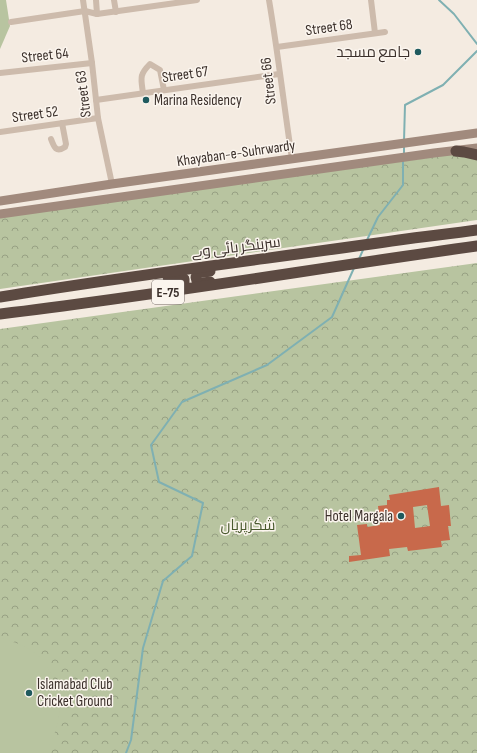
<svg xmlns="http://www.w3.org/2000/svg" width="477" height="753" viewBox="0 0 477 753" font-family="'Sofia Sans Condensed',Cairo,sans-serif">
	<defs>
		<pattern id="forest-crowns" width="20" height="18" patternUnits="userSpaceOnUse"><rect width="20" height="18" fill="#b8c4a0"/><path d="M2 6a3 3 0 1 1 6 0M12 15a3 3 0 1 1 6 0" fill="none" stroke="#97a083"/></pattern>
	</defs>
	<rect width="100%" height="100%" fill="#f4ebe1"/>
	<!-- forest -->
	<g fill="url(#forest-crowns)">
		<polygon points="477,151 477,220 0,289 0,217"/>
		<polygon points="477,263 477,753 0,753 0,329"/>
	</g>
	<!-- green -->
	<g fill="#b8c4a0">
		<polygon points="0,0 6,0 10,26 0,49"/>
		<path d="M0,638C15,642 33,648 43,661C60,683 65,712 53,737C50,743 48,749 43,753H0Z"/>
	</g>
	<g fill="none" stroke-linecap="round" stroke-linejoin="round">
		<!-- stream -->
		<g stroke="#7fb0b2" stroke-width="2">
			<polyline points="439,0 454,14 477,44"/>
			<polyline points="404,141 405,105 443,85 477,51"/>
			<polyline points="404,155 404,146"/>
			<polyline points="367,240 378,217 403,185 403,160"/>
			<polyline points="359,259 363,250"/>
			<polyline points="126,753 131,740 143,648 163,581 192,556 203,503 159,482 151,445 182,402 267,365 332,317 354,268"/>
		</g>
	</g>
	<!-- building -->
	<path fill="#c8694b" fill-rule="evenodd" d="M439,487L441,506L449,505L451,526H448L450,540L441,541L442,547L408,551L407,547L389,549L390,556L349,562V556L361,555L357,525L367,524V527L380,525L378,506L387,505V500H390L389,495ZM427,505L430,526L415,528L413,507Z"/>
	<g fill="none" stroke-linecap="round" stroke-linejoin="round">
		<!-- street -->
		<g stroke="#cdbbac" stroke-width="6">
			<polyline points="83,0 92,63 98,118 112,184"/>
			<polyline points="96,0 97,14"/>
			<polyline points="114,0 116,12"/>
			<path d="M269,0C278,53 284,106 292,159"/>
			<polyline points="371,0 375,33"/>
			<polyline points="11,22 85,11 97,14 197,0"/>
			<polyline points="277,47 385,32"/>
			<polyline points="0,73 92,63"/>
			<path d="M143,93C141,78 139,75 150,64L160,70L164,90"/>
			<polyline points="96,100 279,74"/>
			<polyline points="0,132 98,118"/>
			<path d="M51,139C54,147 56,153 65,147L66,144L62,123"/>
		</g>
		<!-- secondary -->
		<g stroke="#a18a7d" stroke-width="9">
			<polyline points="0,201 112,184 477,133"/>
			<polyline points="0,214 434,153 477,148"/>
		</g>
		<!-- highway -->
		<g stroke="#5c4a42" stroke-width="11">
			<polyline points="456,151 464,152 477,155"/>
			<polyline points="168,277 179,276 184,279 184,283 181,286 172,287"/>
			<path d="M210,282C204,283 197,285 196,277L200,272L210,271"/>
			<path d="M0,297C133,275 266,259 399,240C425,236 451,234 477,230"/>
			<path d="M0,314C160,295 318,268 477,246"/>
		</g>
	</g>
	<!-- markers -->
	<g fill="#1f5a5e" stroke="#fbf5ee" stroke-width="1.5">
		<circle cx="418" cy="52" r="4"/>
		<circle cx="146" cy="100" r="4"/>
		<circle cx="401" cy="516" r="4"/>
		<circle cx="29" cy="693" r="4"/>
	</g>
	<g text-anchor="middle" stroke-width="3" stroke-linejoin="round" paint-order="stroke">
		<!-- shield labels -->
		<rect fill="#fbf5ee" stroke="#756b66" stroke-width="1" x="152" y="280" width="32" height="24" rx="3"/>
		<g font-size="14" font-weight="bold" fill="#3b302b">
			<text x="168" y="297">E-75</text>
		</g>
		<!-- street labels -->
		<g font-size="15" fill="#3b302b" stroke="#fbf5ee">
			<text transform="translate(329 27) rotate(-8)" y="5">Street 68</text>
			<text transform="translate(45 55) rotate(-6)" y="5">Street 64</text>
			<text transform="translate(185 74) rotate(-8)" y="5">Street 67</text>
			<text transform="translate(268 81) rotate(-97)" y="5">Street 66</text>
			<text transform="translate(83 94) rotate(-97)" y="5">Street 63</text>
			<text transform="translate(35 114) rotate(-8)" y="5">Street 52</text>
			<text transform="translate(236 153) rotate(-8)" y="5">Khayaban-e-Suhrwardy</text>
			<text transform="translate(236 247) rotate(-7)" y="5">سرینگر ہائی وے</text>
		</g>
		<!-- poi labels -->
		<g font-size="15" fill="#3b302b" stroke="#fbf5ee" text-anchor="end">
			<text x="410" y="57">جامع مسجد</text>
			<text x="154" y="105" text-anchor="start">Marina Residency</text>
			<text x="393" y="521">Hotel Margala</text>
			<text x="37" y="689" text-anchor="start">Islamabad Club<tspan x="37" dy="17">Cricket Ground</tspan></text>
		</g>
		<!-- park labels -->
		<g font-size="15" fill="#4a5a2e" stroke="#fbf5ee">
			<text x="248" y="530">شکرپریاں</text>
		</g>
	</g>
</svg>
